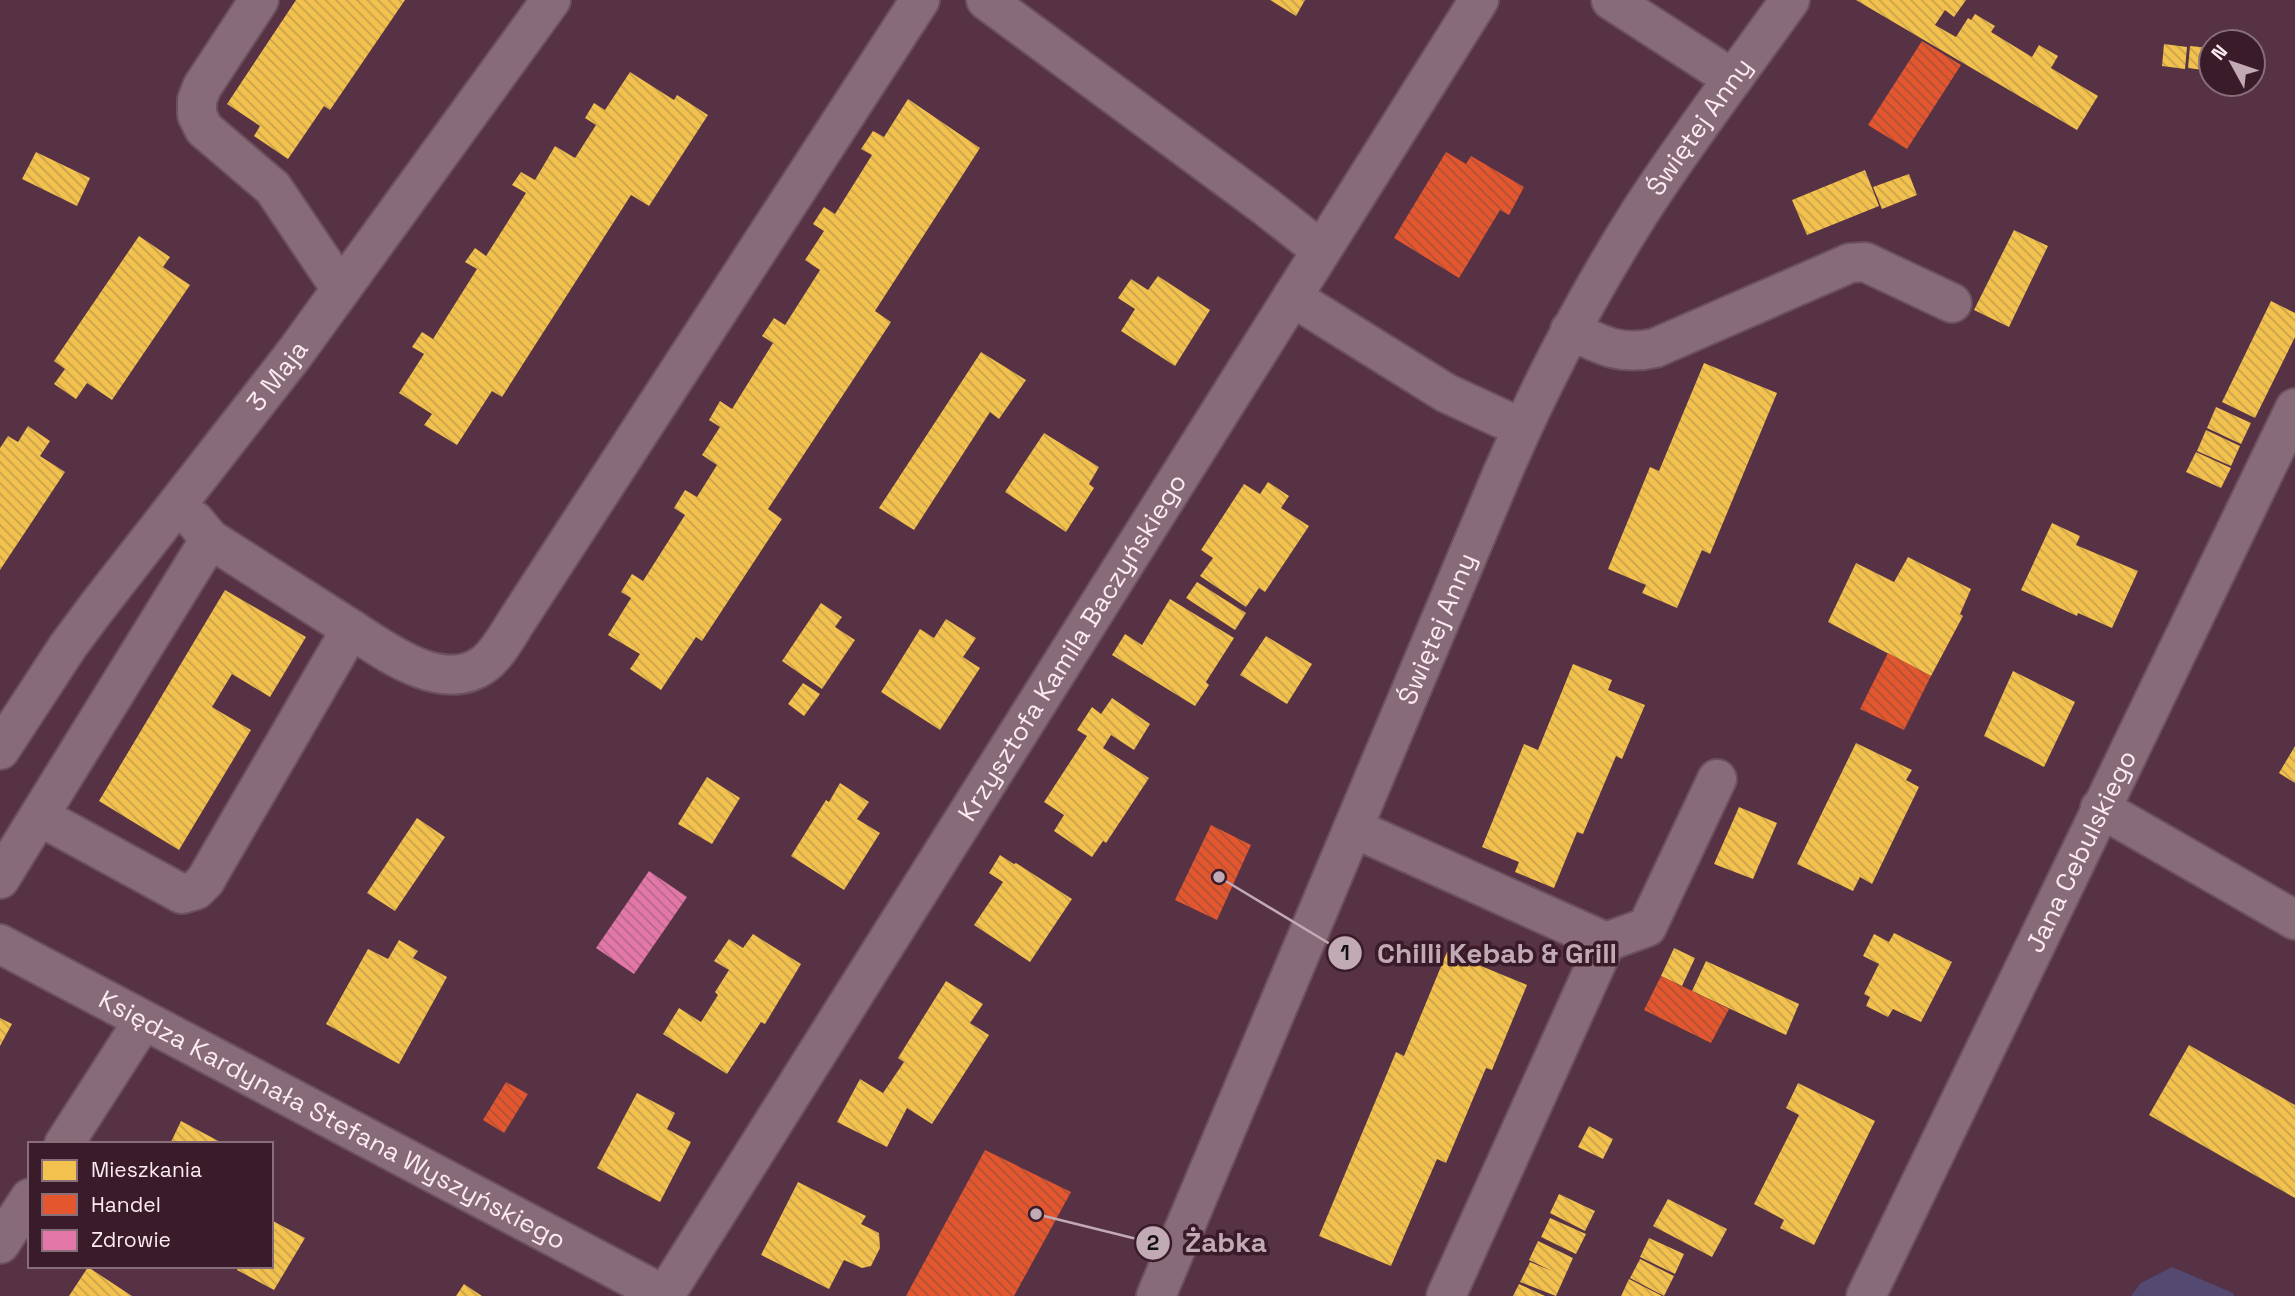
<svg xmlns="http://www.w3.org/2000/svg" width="2295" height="1296" viewBox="0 0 2295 1296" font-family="'Space Grotesk',sans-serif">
	<defs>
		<pattern id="homes-back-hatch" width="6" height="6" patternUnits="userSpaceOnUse" patternTransform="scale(1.75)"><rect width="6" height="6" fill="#f2c14e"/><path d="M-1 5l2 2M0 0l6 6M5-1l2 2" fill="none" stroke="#c8a24c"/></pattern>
		<pattern id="shops-back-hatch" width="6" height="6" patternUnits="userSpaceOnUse" patternTransform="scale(1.75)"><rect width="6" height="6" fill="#e4572e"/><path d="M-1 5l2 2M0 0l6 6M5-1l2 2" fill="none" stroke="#ae5137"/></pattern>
		<pattern id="health-back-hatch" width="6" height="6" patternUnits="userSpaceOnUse" patternTransform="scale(1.75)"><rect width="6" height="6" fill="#e377a8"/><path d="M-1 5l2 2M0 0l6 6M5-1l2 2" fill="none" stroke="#b5688b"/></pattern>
	</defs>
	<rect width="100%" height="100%" fill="#573245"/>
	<!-- park -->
	<polygon fill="#544971" points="2172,1267 2233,1293 2234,1296 2131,1296 2141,1283"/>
	<!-- homes -->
	<g fill="url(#homes-back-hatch)">
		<polygon points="296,0 405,0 330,110 324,106 288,159 254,136 260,126 227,104"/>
		<polygon points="1270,0 1305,0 1296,16"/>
		<polygon points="1856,0 1966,0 1954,17 1945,10 1935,25 1956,37 1968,18 1971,20 1975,14 1995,26 1991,32 2032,57 2039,45 2058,56 2051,68 2098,96 2077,130"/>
		<polygon points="2164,44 2187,47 2185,69 2162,66"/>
		<polygon points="2190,46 2211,48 2211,71 2188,68"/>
		<polygon points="630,72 674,100 677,95 708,115 649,206 631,195 502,397 492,391 457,445 424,425 432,414 399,393 424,354 412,347 422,332 433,339 477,269 465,262 475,248 486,256 526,193 512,185 521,172 535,180 555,146 575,158 596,125 585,118 594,103 605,110"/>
		<polygon points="908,99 980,148 875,311 891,322 768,509 782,519 702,641 696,637 661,690 630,669 640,654 608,635 631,598 621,592 632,574 643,581 685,515 674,508 685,490 697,497 717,465 702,455 720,427 709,420 720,401 732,409 773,343 762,336 774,318 785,325 820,270 805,260 824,231 813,224 824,207 835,214 872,155 861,149 873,131 884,137"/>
		<polygon points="36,152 90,178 77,206 22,179"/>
		<polygon points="1865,170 1879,206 1807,235 1792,200"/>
		<polygon points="1909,174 1917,195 1882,209 1873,187"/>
		<polygon points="2014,230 2048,246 2009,327 1974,310"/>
		<polygon points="139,236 170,257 163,267 190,285 112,400 87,383 76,399 54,384 65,369 54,361"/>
		<polygon points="1158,276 1210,310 1175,366 1121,331 1135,309 1118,298 1131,279 1148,290"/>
		<polygon points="2271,301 2295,313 2295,337 2255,418 2222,402"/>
		<polygon points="981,352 1026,380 999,419 990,412 914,530 879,508"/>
		<polygon points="1704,363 1777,393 1710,554 1702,550 1677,608 1642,593 1646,585 1608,569 1650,467 1659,471"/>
		<polygon points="2216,407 2251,423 2241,444 2207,428"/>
		<polygon points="28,426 50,441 40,456 65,472 0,570 0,448 8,436 18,442"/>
		<polygon points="2206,430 2240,446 2231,466 2197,451"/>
		<polygon points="1044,433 1099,467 1089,484 1094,488 1066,532 1005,492"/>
		<polygon points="2196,452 2231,468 2221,488 2186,472"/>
		<polygon points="1268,482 1289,496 1281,508 1309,526 1265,592 1259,588 1246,607 1200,576 1213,558 1201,550 1244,484 1260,494"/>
		<polygon points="2052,523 2080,536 2076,545 2138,571 2112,628 2078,613 2077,616 2021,590"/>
		<polygon points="1908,557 1971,589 1960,614 1963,616 1931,676 1828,622 1856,563 1894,582"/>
		<polygon points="1197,582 1246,613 1235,630 1186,598"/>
		<polygon points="225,590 306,637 270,697 232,674 212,707 251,730 179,850 99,801"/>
		<polygon points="1170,599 1234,638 1206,682 1209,685 1195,706 1112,655 1125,634 1142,645"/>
		<polygon points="821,603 842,617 835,627 855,640 822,689 782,661"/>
		<polygon points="946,619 976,638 963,657 980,668 940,730 881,692 920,629 934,638"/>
		<polygon points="1266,636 1312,664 1287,704 1240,675"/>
		<polygon points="1573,664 1612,680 1608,690 1645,705 1622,759 1616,756 1583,834 1577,832 1554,888 1515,872 1519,862 1482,847 1524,744 1538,750"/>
		<polygon points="2013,671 2075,702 2044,767 1984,736"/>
		<polygon points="803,683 820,694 804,716 788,704"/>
		<polygon points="1112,698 1150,724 1134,750 1111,735 1103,748 1149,778 1106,843 1103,841 1092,857 1054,831 1064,815 1044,802 1087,736 1077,730 1092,707 1101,714"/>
		<polygon points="1856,743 1912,770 1906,780 1919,787 1872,884 1860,877 1853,891 1797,864"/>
		<polygon points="2295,746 2295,783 2279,773"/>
		<polygon points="707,777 740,798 712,844 678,824"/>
		<polygon points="840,783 869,802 857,819 880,833 844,890 791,856 826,800 829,802"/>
		<polygon points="1739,807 1777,823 1753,879 1714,864"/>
		<polygon points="417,818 445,837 395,911 367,893"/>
		<polygon points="1000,855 1014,864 1016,863 1072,899 1030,962 974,925 1003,882 989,873"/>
		<polygon points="1894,933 1952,962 1921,1022 1893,1009 1888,1017 1866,1006 1870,997 1864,994 1879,964 1863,956 1874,934 1889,942"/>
		<polygon points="753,934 801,964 765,1024 761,1022 727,1074 663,1034 679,1008 701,1022 718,995 715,992 729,970 714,961 729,939 743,948"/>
		<polygon points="399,940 418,951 413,958 447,977 399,1064 326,1024 368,949 388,959"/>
		<polygon points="1674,948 1695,958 1682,986 1661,976"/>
		<polygon points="1447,952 1527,985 1492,1070 1486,1068 1446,1163 1437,1159 1391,1266 1319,1236 1396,1052 1404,1056"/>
		<polygon points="1706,961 1799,1004 1786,1035 1692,991"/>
		<polygon points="946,981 983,1004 970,1023 989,1035 932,1124 907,1108 887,1147 837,1122 860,1079 883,1093 904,1062 898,1058"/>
		<polygon points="0,1018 12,1024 0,1046"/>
		<polygon points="2189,1045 2295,1105 2295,1198 2149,1115"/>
		<polygon points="1798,1083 1875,1121 1814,1245 1780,1228 1784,1220 1754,1204 1799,1115 1786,1108"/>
		<polygon points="637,1093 675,1113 667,1129 691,1142 660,1202 597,1168"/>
		<polygon points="181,1121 224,1144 170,1144"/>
		<polygon points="1589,1126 1613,1139 1603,1159 1578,1147"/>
		<polygon points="798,1182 866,1216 861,1224 879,1233 880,1248 871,1266 862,1268 844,1260 829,1289 761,1255"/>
		<polygon points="1559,1194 1595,1211 1585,1231 1550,1213"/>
		<polygon points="1668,1199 1727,1229 1712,1257 1653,1226"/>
		<polygon points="1550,1218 1586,1234 1576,1254 1541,1237"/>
		<polygon points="271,1220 305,1238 274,1290 237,1270 239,1266 271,1266"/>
		<polygon points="1649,1238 1684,1254 1675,1274 1640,1257"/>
		<polygon points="1538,1241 1573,1258 1556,1296 1520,1282 1530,1262 1552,1271 1529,1260"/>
		<polygon points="1640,1259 1674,1276 1664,1296 1630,1278"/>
		<polygon points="88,1267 132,1296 69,1296"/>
		<polygon points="1629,1279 1662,1296 1621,1296"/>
		<polygon points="464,1284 482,1296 456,1296"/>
		<polygon points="1519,1284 1545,1296 1513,1296"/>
	</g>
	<!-- shops -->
	<g fill="url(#shops-back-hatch)">
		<polygon points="1922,41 1961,65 1907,149 1868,125"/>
		<polygon points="1446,152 1466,164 1471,156 1524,187 1509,215 1500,210 1459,278 1394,238"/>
		<polygon points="1888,653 1931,676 1904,730 1860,709"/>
		<polygon points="1211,825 1251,845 1217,920 1175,900"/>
		<polygon points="1661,976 1729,1009 1711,1043 1644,1010"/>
		<polygon points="506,1082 528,1094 504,1133 483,1120"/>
		<polygon points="985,1150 1071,1192 1014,1296 906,1296"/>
	</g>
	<!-- health -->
	<polygon fill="url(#health-back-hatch)" points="649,871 687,897 634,974 596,948"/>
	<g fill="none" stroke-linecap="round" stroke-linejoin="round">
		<!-- minor casing -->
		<g stroke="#6b505e" stroke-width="42">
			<g id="minor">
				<polyline points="259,0 202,87 197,100 197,115 204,129 273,188 341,289"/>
				<polyline points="986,0 1265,206 1321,250"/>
				<polyline points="1611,0 1733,79"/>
				<polyline points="1292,297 1446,393 1522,428"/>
				<path d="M1570,330C1601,345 1620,356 1655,348L1850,263L1865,262L1952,303"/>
				<path d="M351,629C385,651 442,694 483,665C497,655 507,636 516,622L920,0"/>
				<path id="s1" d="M0,750L68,646L97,607L295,353L551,0"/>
				<polyline points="2100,808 2295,920"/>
				<polyline points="39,816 182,894 196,890 205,881 351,629 210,539"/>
				<polyline points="1353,828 1606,942 1446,1296"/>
				<polyline points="0,879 210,539 194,520"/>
				<polyline points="1606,942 1647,927 1717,779"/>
				<path id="s2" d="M0,944L666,1296"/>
				<polyline points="64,1144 143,1021"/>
				<polyline points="0,1244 30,1198"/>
				<path id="s3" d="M665,1295L1479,0"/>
				<path id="s4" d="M1156,1296L1502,474C1541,383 1587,296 1640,212C1687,139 1740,70 1790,0"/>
				<path id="s5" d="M1866,1296L2295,408"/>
			</g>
		</g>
		<!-- minor -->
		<use href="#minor" stroke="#886b79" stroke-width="38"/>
	</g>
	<g text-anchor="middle" stroke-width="7" stroke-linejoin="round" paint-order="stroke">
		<!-- street labels -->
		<g font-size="26" fill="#fbeaf1" stroke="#391b29">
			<text dy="9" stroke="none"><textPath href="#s4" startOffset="1292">Świętej Anny</textPath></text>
			<text dy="9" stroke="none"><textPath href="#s1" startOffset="466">3 Maja</textPath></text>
			<text dy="9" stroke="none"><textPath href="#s4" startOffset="724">Świętej Anny</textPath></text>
			<text dy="9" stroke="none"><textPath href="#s3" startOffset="765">Krzysztofa Kamila Baczyńskiego</textPath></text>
			<text dy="9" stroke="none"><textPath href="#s5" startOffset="494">Jana Cebulskiego</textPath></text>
			<text dy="9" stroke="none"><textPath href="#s2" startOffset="376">Księdza Kardynała Stefana Wyszyńskiego</textPath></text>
		</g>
	</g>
	<!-- callouts -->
	<path fill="none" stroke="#c2aab5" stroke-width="2.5" d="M1219 877L1345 953M1036 1214L1153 1243"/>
	<g fill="#c2aab5" stroke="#391b29" stroke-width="2.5">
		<circle cx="1219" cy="877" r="7"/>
		<circle cx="1036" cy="1214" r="7"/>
		<circle cx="1345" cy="953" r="18"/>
		<circle cx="1153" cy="1243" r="18"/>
	</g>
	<g font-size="21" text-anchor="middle" font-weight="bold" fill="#111">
		<text x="1345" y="960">1</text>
		<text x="1153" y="1250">2</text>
	</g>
	<g font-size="28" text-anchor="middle" font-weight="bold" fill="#c2aab5" stroke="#391b29" stroke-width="7" stroke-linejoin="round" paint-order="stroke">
		<text x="1497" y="963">Chilli Kebab &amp; Grill</text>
		<text x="1226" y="1252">Żabka</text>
	</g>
	<!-- legend -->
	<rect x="28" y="1142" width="245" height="126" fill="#391b29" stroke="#876e79" stroke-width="2"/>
	<rect x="42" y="1160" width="35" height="21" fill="#f2c14e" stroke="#876e79" stroke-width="2"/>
	<text x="91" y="1177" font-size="21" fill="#fbeaf1">Mieszkania</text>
	<rect x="42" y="1194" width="35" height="21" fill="#e4572e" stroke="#876e79" stroke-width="2"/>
	<text x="91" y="1212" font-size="21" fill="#fbeaf1">Handel</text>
	<rect x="42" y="1230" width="35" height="21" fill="#e377a8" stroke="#876e79" stroke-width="2"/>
	<text x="91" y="1247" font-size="21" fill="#fbeaf1">Zdrowie</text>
	<!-- north arrow -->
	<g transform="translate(2232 63) rotate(310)"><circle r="33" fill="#391b29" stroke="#876e79" stroke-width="2"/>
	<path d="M0-5L12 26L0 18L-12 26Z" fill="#c2aab5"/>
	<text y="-10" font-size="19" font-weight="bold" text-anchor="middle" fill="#fbeaf1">N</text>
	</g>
</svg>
